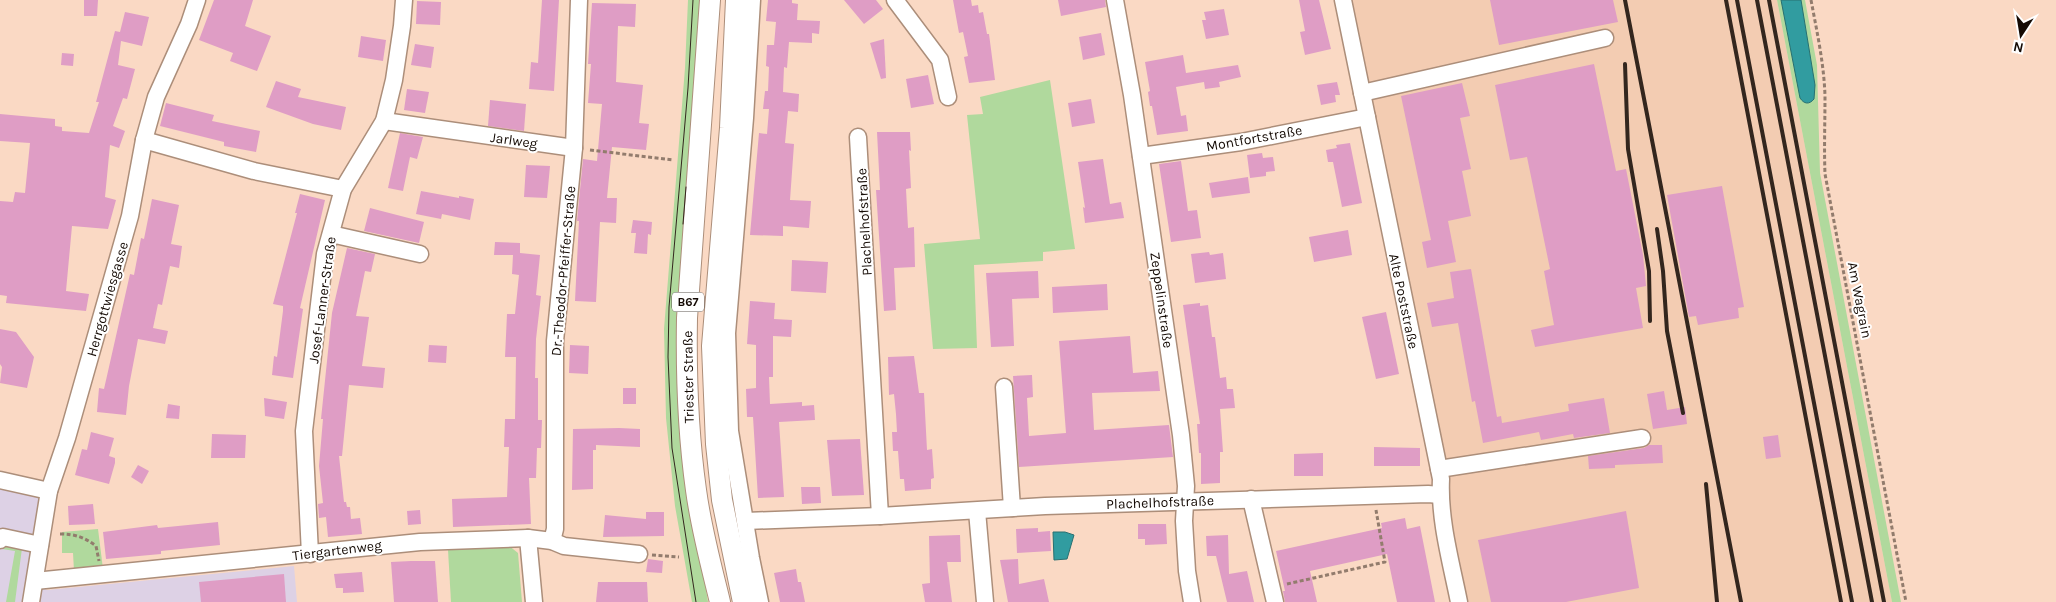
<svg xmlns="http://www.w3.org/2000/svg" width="2056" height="602" viewBox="0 0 2056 602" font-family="Karla,sans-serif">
	<rect width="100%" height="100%" fill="#fad9c4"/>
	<!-- commercial -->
	<polygon fill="#ddd1e5" points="0,480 49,491 35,581 47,590 294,566 297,602 0,602"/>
	<!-- built -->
	<polygon fill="#f3ccb2" points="1343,0 1777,0 1892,602 1459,602"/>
	<!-- green -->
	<g fill="#b0d99d">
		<polygon points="688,0 704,0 701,69 694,513 708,602 692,602 675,506 666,418 664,329 685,68"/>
		<polygon points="1777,0 1805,0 1817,65 1820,173 1901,602 1892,602"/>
		<polygon points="1050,80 1075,249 1043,252 1043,261 974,265 977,348 933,349 924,244 980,239 967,115 983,114 980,97"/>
		<polygon points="98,529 103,569 74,571 73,553 62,553 62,532"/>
		<polygon points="508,545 518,553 522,602 451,602 448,550"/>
		<polygon points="7,546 22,548 15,602 6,602 15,551 2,549"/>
	</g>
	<!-- water -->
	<g fill="#319ca0" stroke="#287071">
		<path d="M1781,0H1801L1815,85L1814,99C1809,105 1804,104 1800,98Z"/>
		<polygon points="1053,532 1065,532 1074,535 1067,559 1054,560"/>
	</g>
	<!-- building -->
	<g fill="#df9dc5">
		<polygon points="84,0 98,0 97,16 84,16"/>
		<polygon points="214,0 253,0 245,26 271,36 257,71 230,61 233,53 199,40"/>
		<polygon points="542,0 559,0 554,91 529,89 531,62 538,63"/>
		<polygon points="768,0 792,0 792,3 798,4 797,20 820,21 819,34 812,33 812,43 789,42 787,68 784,67 783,92 799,94 798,112 788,111 785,143 794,144 790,200 811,201 809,228 783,226 783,236 750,235 759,133 767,134 769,109 763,109 765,91 768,91 769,67 766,66 767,45 774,45 776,22 766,21"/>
		<polygon points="844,0 876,0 883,9 864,24"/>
		<polygon points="953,0 971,0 972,6 978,5 979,13 983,12 987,34 989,34 995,80 969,83 964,57 968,56 963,32 959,33"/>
		<polygon points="1058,0 1105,0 1106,7 1061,16"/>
		<polygon points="1299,0 1319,0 1331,49 1305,55 1300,32 1305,31"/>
		<polygon points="1490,0 1613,0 1618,22 1499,45"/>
		<polygon points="417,1 441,2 440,25 416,24"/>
		<polygon points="592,3 636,4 635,27 618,26 616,82 643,85 639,123 649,124 646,150 612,147 607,198 617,198 616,223 600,222 596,302 575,301 579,221 577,221 583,159 597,161 602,104 588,103 591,64 588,64"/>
		<polygon points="1224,9 1229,35 1206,39 1202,20 1206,20 1204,12"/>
		<polygon points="125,12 149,17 142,46 121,41 118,65 135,69 127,99 123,98 113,126 125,131 119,148 110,145 105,197 116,200 108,229 72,226 66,291 89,294 86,311 6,303 7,296 0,295 0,201 13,202 15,192 25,193 30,143 0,141 0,114 55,119 55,126 62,127 62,131 89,133 99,102 96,102 115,31 120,32"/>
		<polygon points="1101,33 1105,55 1083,60 1079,37"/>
		<polygon points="361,36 386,40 383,61 358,57"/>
		<polygon points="884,39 886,78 881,79 870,43"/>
		<polygon points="415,44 434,47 431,68 411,65"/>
		<polygon points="62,53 74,54 73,66 61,65"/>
		<polygon points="1183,55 1186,73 1238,65 1241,77 1219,82 1220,87 1205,89 1204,82 1176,87 1181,116 1186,115 1188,131 1157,135 1152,106 1150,106 1148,92 1150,91 1145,62"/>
		<polygon points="1594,64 1616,171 1626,169 1643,255 1646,286 1636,288 1643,328 1535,347 1531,330 1554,325 1544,271 1550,269 1527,157 1510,160 1495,85"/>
		<polygon points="928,75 934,104 911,108 906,79"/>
		<polygon points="276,81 301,89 298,97 346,107 341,130 313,124 266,107"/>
		<polygon points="1337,82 1340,95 1335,95 1336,102 1321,105 1317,85"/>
		<polygon points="1462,83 1470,116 1460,118 1471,169 1462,171 1471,216 1448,221 1456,262 1427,268 1422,242 1431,240 1401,96"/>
		<polygon points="407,89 429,92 425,113 404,110"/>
		<polygon points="1091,99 1095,123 1072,127 1068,103"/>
		<polygon points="490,100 526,104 524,131 488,126"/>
		<polygon points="166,103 214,115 212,121 260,131 256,152 224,146 224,142 160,126"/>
		<polygon points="877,132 910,132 911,151 909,150 911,188 906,189 908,228 914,227 915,267 894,268 896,310 884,311 876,190 880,190"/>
		<polygon points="400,133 423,137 417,159 410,157 403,191 388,188"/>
		<polygon points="1350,143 1362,203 1342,207 1333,162 1328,162 1326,150 1337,148 1336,145"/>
		<polygon points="1262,153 1263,158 1273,157 1275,171 1266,172 1266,176 1250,178 1247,155"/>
		<polygon points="1103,159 1110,204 1121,202 1124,218 1085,223 1083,207 1085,208 1078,162"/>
		<polygon points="1181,161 1188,211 1197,210 1201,238 1171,242 1159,164"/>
		<polygon points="526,165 550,166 547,198 524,197"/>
		<polygon points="1248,177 1250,193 1212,198 1209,183"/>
		<polygon points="1722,186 1744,307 1738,308 1739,318 1698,325 1696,316 1689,317 1667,195"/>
		<polygon points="421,191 459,198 459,196 474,199 470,220 442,214 441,219 416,214"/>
		<polygon points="300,194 325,200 300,308 303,309 293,378 272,375 274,356 277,357 283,311 283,306 273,304 297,213 295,213"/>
		<polygon points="152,199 179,205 171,244 182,246 179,268 170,266 162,305 158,304 153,328 168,331 165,344 138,339 129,386 126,415 97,412 99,388 104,389 130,274 134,275 141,238 144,239"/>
		<polygon points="370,208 424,222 419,243 364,231"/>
		<polygon points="633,220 652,222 651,235 648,234 647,254 634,253 636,233 631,233"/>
		<polygon points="1348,230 1352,255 1314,262 1309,237"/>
		<polygon points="495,242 520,243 520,253 540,255 536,295 541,296 536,339 535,378 538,378 538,420 542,420 541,448 537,448 536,478 529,478 531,524 453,527 452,499 507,497 509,447 504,447 505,419 515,419 516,357 505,357 507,314 515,314 519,275 512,274 513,255 494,255"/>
		<polygon points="347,248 375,254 371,272 365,271 356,316 369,317 362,366 385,368 383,388 349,385 342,456 339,456 344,502 346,502 347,507 350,507 351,519 360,518 362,534 328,537 326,517 319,518 318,504 323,503 319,466 323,419 321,419 332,313"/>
		<polygon points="1209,252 1210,255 1223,253 1226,279 1195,283 1191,254"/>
		<polygon points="792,260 828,262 826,293 791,291"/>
		<polygon points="1471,269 1497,417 1501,416 1502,423 1569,411 1568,404 1604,398 1610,433 1574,438 1573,434 1541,440 1539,432 1483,443 1475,401 1472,402 1458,323 1432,327 1427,303 1454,298 1450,272"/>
		<polygon points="1038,271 1039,298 1012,299 1014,346 991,347 986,273"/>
		<polygon points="1107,284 1108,310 1053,313 1052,287"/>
		<polygon points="750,301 775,303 774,319 792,320 791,337 773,336 773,377 769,377 770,404 802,402 802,406 814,405 815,420 779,422 784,497 758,498 753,417 747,417 746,389 756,388 756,345 747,344"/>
		<polygon points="1200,303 1200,306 1208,305 1212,337 1215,337 1220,378 1226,377 1227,389 1233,389 1235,408 1220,409 1223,452 1220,452 1220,483 1201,484 1201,453 1199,453 1197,424 1200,424 1183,305"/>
		<polygon points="1386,312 1399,374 1376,379 1362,317"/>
		<polygon points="0,329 16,332 34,357 27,388 0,383 2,367 0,364"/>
		<polygon points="1130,336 1133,373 1158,371 1160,391 1092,393 1094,430 1169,425 1173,457 1019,467 1013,376 1032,375 1033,397 1027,398 1029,436 1066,433 1059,341"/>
		<polygon points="429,345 447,346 446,363 428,362"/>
		<polygon points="570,345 589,346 588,374 569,373"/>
		<polygon points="914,356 919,393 924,393 927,450 932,449 934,478 931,479 931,489 905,491 904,479 900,479 898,451 893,451 892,432 897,432 896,414 894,394 889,395 888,357"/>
		<rect x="623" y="388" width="13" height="16"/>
		<polygon points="1664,391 1667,410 1685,407 1687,424 1653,429 1647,394"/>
		<polygon points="264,398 287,402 284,419 265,416"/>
		<polygon points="168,404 180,406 179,419 166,418"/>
		<polygon points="619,428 640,429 640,447 596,445 596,450 593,450 593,489 572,490 573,429"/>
		<polygon points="91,432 114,438 109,456 115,458 115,463 109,484 75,475 82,449 87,450"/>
		<polygon points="212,434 246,435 245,458 211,458"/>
		<polygon points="1778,435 1781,457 1766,459 1763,437"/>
		<polygon points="860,439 864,495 832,496 827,440"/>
		<polygon points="1649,445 1662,445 1663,463 1615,465 1615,468 1589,469 1588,456 1644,448"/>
		<polygon points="1374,447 1420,448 1420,466 1374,466"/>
		<polygon points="1323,453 1323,476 1294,476 1294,454"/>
		<polygon points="138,465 149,471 142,484 131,477"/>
		<polygon points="801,487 820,487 821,503 802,504"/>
		<polygon points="93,504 95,524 69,525 68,506"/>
		<polygon points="420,510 421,524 408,525 407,511"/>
		<polygon points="1626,511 1639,588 1566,602 1491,602 1478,540"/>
		<polygon points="646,512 664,512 664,536 603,537 605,515 646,519"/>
		<polygon points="1405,518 1407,529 1420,526 1435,602 1397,602 1387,554 1310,571 1317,602 1285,602 1283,591 1285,591 1276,551 1382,528 1381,523"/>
		<polygon points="218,522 220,545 161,551 161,554 106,559 103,532 157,525 158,528"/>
		<polygon points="1138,524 1166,524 1167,544 1145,545 1145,539 1138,539"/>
		<polygon points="1038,528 1038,532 1050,531 1051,551 1017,553 1016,529"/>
		<polygon points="960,535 961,562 947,562 952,602 925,602 922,584 930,583 929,536"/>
		<polygon points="1228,535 1229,574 1247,571 1254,602 1227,602 1216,556 1207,556 1206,536"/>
		<polygon points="648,559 663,561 662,573 646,572"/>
		<polygon points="1018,559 1019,584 1044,579 1049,602 1008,602 1000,560"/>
		<polygon points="411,561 435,561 438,602 394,602 391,562"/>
		<polygon points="796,569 798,582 801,582 805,602 780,602 774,573"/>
		<polygon points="362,572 364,592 343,593 343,588 336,588 334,574"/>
		<polygon points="284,574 286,602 201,602 199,582"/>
		<polygon points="598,582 647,582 648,602 596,602"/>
	</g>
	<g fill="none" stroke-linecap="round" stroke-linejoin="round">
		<!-- minor casing -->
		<g stroke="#ac8e7a" stroke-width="19">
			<g id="minor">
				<polyline points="752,0 745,118 727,333 730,431 751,558 760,602"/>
				<polyline points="895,0 940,60 948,97"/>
				<polyline points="1115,0 1132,95 1181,435 1186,486 1184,521 1187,571 1192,602"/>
				<path d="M1343,0L1441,479C1439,520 1451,562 1459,602"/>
				<polyline points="1362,93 1605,38"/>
				<polyline points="384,121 574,148"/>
				<polyline points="858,137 880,516"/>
				<polyline points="144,140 254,171 343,189"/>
				<polyline points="1141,156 1241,142 1367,117"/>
				<polyline points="331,234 420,254"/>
				<polyline points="1004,387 1012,508"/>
				<polyline points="1439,469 1642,438"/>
				<polyline points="0,480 49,491"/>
				<polyline points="1251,499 1275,602"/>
				<polyline points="977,511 985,602"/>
				<polyline points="746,521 880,516 1045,506 1428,494 1440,495"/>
				<polyline points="528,538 534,602"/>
				<polyline points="0,540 3,537 40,545"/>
				<polyline points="552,541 555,529 555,341 574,148 579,0"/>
				<polyline points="310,554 304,431 325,254 343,189 384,121 394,80 402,26 404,0"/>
				<polyline points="35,581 420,542 528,538 552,541 564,546 639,554"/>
				<polyline points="31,602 49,491 67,438 130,216 144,140 156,97 189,24 197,0"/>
			</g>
		</g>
		<!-- major casing -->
		<g stroke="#ac8e7a" stroke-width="22">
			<g id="major">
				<path d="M710,0L687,318C686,376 688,433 696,490C701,528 711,565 720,602"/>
				<polyline points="736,0 730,128 712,346 716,444 722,500 743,602"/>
			</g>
		</g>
		<!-- path -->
		<g stroke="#927c6d" stroke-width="3" stroke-dasharray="4 2.5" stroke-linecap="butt">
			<path d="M1811,0C1817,32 1824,64 1825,96C1825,122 1824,148 1825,174L1906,602"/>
			<polyline points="590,150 673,160"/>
			<path d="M60,534C75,534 84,537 96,546L99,561"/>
			<polyline points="652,555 679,557"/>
			<polyline points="1287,584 1385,562 1376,510"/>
		</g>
		<!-- minor -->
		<use href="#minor" stroke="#fff" stroke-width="16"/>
		<!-- major -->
		<use href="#major" stroke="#fff" stroke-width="20"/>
		<!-- tram -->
		<g stroke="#33261e" stroke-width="1">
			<polyline points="693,0 688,88 669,307 668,357 672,448 696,602"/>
			<polyline points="683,224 686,187"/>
		</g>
		<!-- rail -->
		<g stroke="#33261e" stroke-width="4">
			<polyline points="1625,0 1741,602"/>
			<polyline points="1726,0 1841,602"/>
			<polyline points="1737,0 1852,602"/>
			<polyline points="1757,0 1872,602"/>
			<polyline points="1769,0 1884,602"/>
			<polyline points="1625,64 1628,149 1649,271 1650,321"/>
			<polyline points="1657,229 1663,271 1667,331 1683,413"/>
			<polyline points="1706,484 1717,602"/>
		</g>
	</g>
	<g text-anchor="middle" stroke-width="4" stroke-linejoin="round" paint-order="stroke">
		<!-- shield labels -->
		<rect fill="#fff" stroke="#5a544f" stroke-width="1" x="672" y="292.5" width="32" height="19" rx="4"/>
		<g font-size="12" font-weight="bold" fill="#140a04">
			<text x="688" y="306">B67</text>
		</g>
		<!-- street labels -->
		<g font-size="14" fill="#140a04" stroke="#fff">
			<text transform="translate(1254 138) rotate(-10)" y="5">Montfortstraße</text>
			<text transform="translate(514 140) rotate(8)" y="5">Jarlweg</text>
			<text transform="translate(864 222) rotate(-93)" y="5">Plachelhofstraße</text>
			<text transform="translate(563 271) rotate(-85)" y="5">Dr.-Theodor-Pfeiffer-Straße</text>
			<text transform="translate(107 299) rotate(-74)" y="5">Herrgottwiesgasse</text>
			<text transform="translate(322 300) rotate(-82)" y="5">Josef-Lanner-Straße</text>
			<text transform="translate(1162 300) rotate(82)" y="5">Zeppelinstraße</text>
			<text transform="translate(1860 300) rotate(79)" y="5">Am Wagrain</text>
			<text transform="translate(1404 301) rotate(78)" y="5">Alte Poststraße</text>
			<text transform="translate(688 377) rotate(-91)" y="5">Triester Straße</text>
			<text transform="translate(1160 502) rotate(-2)" y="5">Plachelhofstraße</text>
			<text transform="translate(337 550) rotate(-7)" y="5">Tiergartenweg</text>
		</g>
	</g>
	<!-- north arrow -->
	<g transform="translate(2021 35) rotate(192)" stroke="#ffffff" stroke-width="4" paint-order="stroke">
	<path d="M0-4L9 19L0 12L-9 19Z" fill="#140a04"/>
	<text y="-8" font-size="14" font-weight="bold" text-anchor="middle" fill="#140a04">N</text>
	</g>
</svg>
